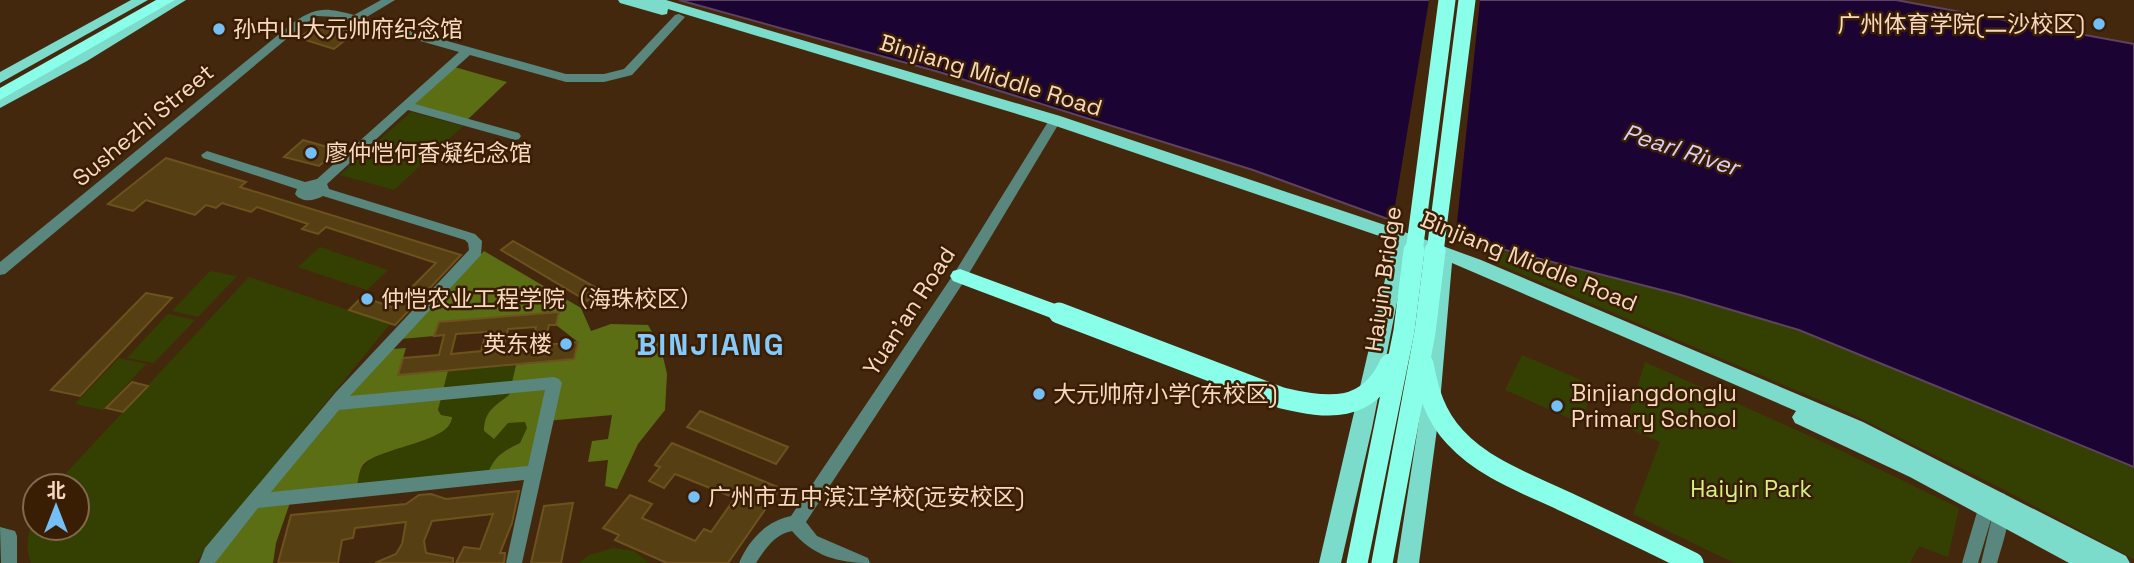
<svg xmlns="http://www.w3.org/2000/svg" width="2134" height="563" viewBox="0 0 2134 563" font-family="'Space Grotesk','Noto Sans SC',sans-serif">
	<rect width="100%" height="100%" fill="#44280d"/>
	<!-- green -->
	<g fill="#344002">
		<polygon points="411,112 463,126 394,190 340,175"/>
		<polygon points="320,247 388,270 367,290 298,267"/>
		<polygon points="1493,249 1681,295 1799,330 2134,467 2134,559 1997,486 1848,412 1491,261"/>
		<polygon points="210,271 237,276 198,317 172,311"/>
		<path d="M249,277L390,324L195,563H31C24,545 29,531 35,513V528H77V486H54Z"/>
		<polygon points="168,314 195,320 154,363 127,358"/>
		<polygon points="1522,355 1595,386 1580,423 1505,390"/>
		<polygon points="119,358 146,364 103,410 75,404"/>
		<polygon points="1645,362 1825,443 1959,508 1948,557 1919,546 1910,563 1734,563 1633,514 1660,442 1625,427"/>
		<path d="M516,365L509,395C495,406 484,411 484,431L490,437L508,423L525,422L528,428L520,443C500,452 497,458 487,477L355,491L361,469L372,458L407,444L422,442L451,424L449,416L441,415L438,410L448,371Z"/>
		<polygon points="613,548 634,551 649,563 579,563 589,555"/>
	</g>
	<!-- forest -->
	<g fill="#5c6e14">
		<polygon points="451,66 507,82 465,122 407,106"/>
		<path d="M484,251L581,308L591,331L611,324L648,325L661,348L667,374L665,410L638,444L617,489L605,486L608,460L588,462L592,441L608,439L612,415L546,421L535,472L487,477C492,458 503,451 520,443L527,428L525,422L508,423L494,439L484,431C484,411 495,406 509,395L516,365L574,359L578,342L556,325L559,312L439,322L434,336L401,339Z"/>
		<path d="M406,348L398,375L448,371L438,410L441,415L452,417C451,443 381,446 363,465C358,471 359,483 355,491L292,497L276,543L273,563H215L221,552L343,403L393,349Z"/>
	</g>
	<!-- water -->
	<polygon fill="#1b0334" stroke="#5d435e" stroke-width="2" points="679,0 1896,0 2134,44 2134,467 1799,330 1681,295 1396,222 1253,170 939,72"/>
	<!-- pier -->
	<polygon fill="#44280d" points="1429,0 1480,0 1455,242 1392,224"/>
	<!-- building -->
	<g fill="#564013" stroke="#6d521e" stroke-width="2" fill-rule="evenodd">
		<polygon points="325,24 354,33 334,49 299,38 313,28"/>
		<polygon points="303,140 338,150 319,166 284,157"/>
		<polygon points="166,158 246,182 240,187 461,255 395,325 349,310 362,297 392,307 436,263 326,227 318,234 302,229 308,224 257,207 251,212 222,203 216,208 206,205 195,215 146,200 133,211 108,204"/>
		<polygon points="513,241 600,290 587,301 501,250"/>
		<polygon points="146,293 172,298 80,396 51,390"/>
		<path d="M559,312L556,325H549L544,345L578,342L574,359L398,375L403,358L439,355L444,335L434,336L439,322ZM536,327L531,346L503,348L508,329ZM486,332L481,351L451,354L456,334Z"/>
		<polygon points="132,382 148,386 123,412 106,408"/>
		<polygon points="700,411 788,447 776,464 687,427"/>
		<polygon points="672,443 780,488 728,563 667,563 615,540 619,535 603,528 630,495 652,504 642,518 695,541 704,529 711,532 735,498 675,474 664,488 649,481 660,467 655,465"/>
		<polygon points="519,491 512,523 500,553 505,553 504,563 456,563 464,547 480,549 493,514 432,521 424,541 426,553 453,558 453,563 375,563 396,554 402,544 406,522 355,528 353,538 342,540 338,563 278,563 291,515 406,504 419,495 431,494 446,499"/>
		<polygon points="573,503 561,563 531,563 544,506"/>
	</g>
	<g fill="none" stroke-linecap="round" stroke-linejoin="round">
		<!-- minor -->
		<g fill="#59867d" fill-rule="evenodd">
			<path d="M381,0H395L365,18L566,74H604L624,69L675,15L679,14L685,17L632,75L604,82H566L470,55L415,104L519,133L521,136L519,139L515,140L408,110L327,184L329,189L475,234L482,241L481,255L350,396L554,377L559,379L562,383L522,563H506L524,480L258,508L215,563H199L205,548L336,392L469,250L468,243L465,240L323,196C314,201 302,203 295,194L297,189L203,158L201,155L207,151L305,182L317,179L459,52L336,17L317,16L302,26L5,274L0,275V262L294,22C318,6 327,8 354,15ZM545,390L528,466L271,492L339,410Z"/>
			<path d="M1055,116L1061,120L965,280L806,522L817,536L868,558L870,563C838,563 813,556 792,531C775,534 765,549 756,563H739C749,540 766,521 791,516L955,272L1051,117Z"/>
			<path d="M1999,492L2005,494C2014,515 2003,541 1997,563H1981L1993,513L1978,563H1962L1980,502Z"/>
			<polygon points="0,527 15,531 17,536 17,563 1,563"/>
		</g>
		<!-- major -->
		<g fill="#7cdccb" fill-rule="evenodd">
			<polygon points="131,0 148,0 0,83 0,72"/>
			<polygon points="169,0 186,0 87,61 0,108 0,97"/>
			<polygon points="618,0 666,0 1060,116 1385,225 1481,260 1863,422 2126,556 2130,563 2069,563 1910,477 1795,423 1792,417 1796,411 1452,263 1439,414 1419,563 1397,563 1420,414 1435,266 1423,252 1408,247 1372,428 1341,563 1319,563 1394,241 1050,124 668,9 667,14 662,15 620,3"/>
		</g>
		<!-- highway -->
		<g fill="#89ffea" fill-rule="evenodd">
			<polygon points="156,0 175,0 0,100 0,88"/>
			<polygon points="960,269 1066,308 1069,313 1066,318 1059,321 953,281 950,276 953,271"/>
		</g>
		<!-- highway-bridge-far1 -->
		<g stroke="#89ffea" stroke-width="17">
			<polyline points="1414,252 1447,0"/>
			<polyline points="1435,252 1467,0"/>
		</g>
		<!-- highway-bridge -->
		<g stroke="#89ffea" stroke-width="21">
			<path d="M1059,313L1282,398C1328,409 1368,413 1390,364"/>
			<path d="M1423,364C1428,391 1435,416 1455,437C1484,469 1528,484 1566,502C1609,522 1651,542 1693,563"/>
			<polyline points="1357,563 1404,331 1414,251"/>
			<polyline points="1382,563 1425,332 1435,251"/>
		</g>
	</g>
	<!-- markers -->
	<g fill="#74c0f6" stroke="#391e03" stroke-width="2.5">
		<circle cx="2099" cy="24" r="7"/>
		<circle cx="219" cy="29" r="7"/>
		<circle cx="311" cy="153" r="7"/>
		<circle cx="367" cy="299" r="7"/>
		<circle cx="566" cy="344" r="7"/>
		<circle cx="1039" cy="394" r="7"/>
		<circle cx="1557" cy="406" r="7"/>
		<circle cx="694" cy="497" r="7"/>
	</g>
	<g text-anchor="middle" stroke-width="5" stroke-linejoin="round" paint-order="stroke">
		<!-- poi labels -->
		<g font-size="23" fill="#f8d9c0" stroke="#391e03" text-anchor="start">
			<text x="2085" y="32" text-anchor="end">广州体育学院(二沙校区)</text>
			<text x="233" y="37">孙中山大元帅府纪念馆</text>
			<text x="325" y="161">廖仲恺何香凝纪念馆</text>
			<text x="381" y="307">仲恺农业工程学院（海珠校区）</text>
			<text x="552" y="352" text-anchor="end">英东楼</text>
			<text x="1571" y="401">Binjiangdonglu<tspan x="1571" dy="26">Primary School</tspan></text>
			<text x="1053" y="402">大元帅府小学(东校区)</text>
			<text x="708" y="505">广州市五中滨江学校(远安校区)</text>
		</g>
		<!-- street labels -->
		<g font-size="23" fill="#f8d9c0" stroke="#391e03">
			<text transform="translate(991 75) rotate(17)" y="8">Binjiang Middle Road</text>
			<text transform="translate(143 125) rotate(-40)" y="8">Sushezhi Street</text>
			<text transform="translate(1529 261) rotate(22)" y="8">Binjiang Middle Road</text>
			<text transform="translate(1383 279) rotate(-82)" y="8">Haiyin Bridge</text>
			<text transform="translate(909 311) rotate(-57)" y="8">Yuan'an Road</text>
		</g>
		<!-- park labels -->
		<g font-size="23" fill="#d5f181" stroke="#391e03">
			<text x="1751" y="497">Haiyin Park</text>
		</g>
		<!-- water labels -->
		<g font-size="24" font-style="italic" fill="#dbcdf6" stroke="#391e03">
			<text transform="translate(1681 150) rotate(18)" y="8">Pearl River</text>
		</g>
		<!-- district labels -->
		<g font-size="30" font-weight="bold" letter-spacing="2" fill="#84cafc" stroke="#391e03">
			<text x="711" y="355">BINJIANG</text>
		</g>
	</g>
	<!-- north arrow -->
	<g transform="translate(56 507)"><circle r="33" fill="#391e03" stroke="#85694f" stroke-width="2"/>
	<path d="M0-5L12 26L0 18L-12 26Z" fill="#74c0f6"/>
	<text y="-10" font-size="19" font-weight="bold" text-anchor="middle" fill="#f8d9c0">北</text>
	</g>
</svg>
